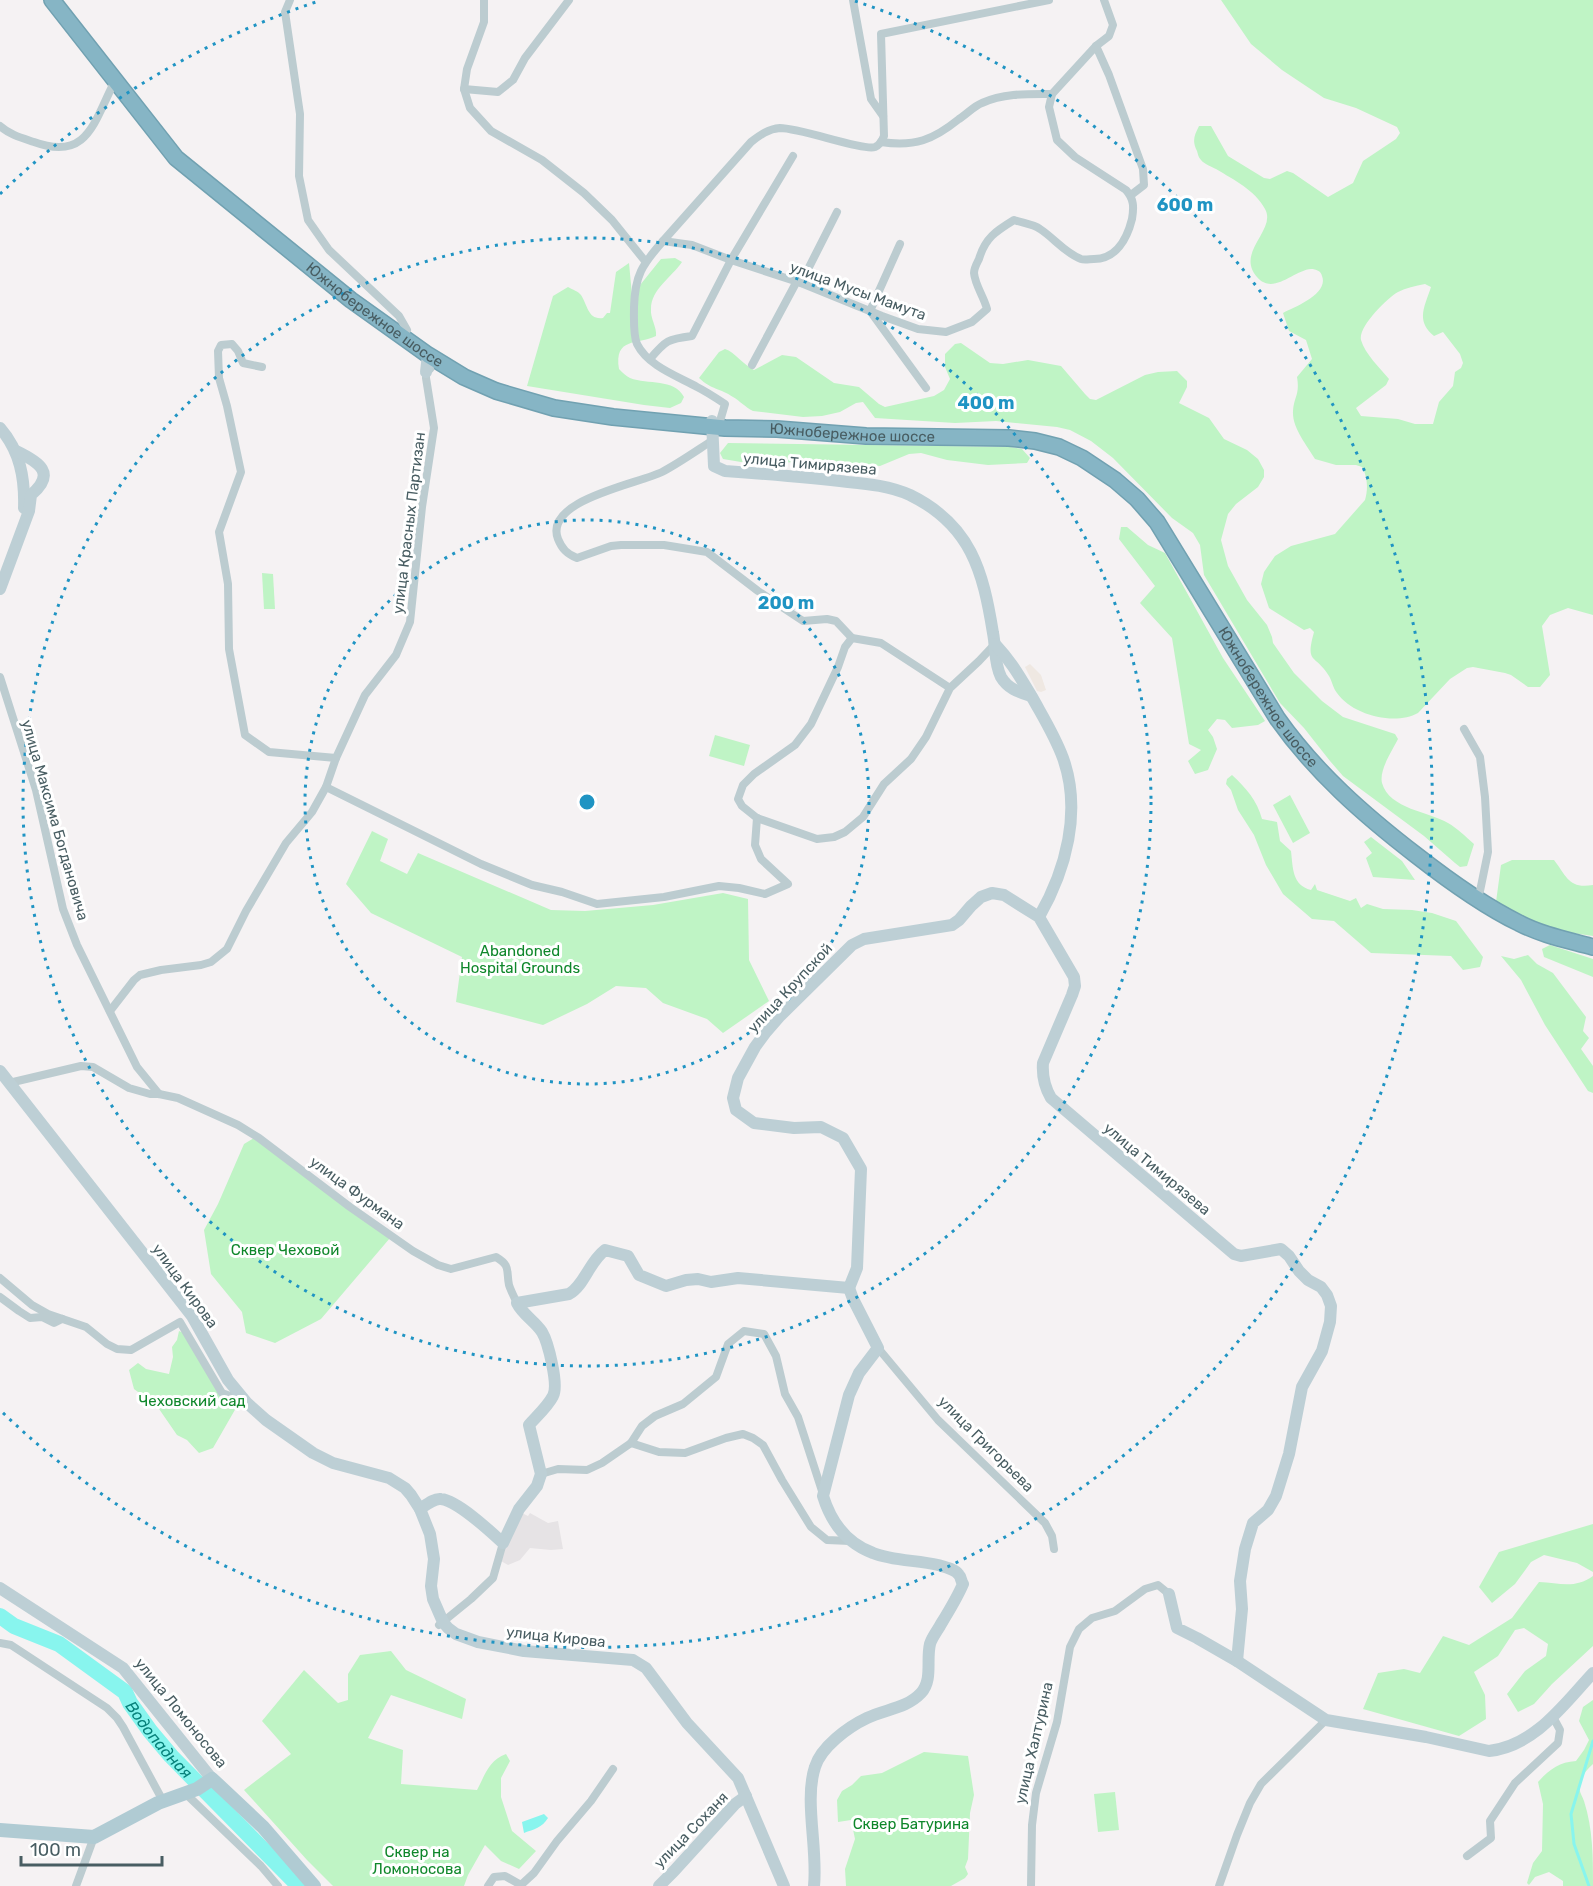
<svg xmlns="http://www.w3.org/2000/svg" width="1593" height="1886" viewBox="0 0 1593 1886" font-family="Rubik,sans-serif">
	<rect width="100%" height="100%" fill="#f5f2f3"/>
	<!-- commercial -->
	<polygon fill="#efe8e2" points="1030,664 1041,675 1046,690 1041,692 1037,691 1025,667"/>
	<!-- education -->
	<polygon fill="#e6e3e5" points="522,1513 528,1516 530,1513 548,1523 558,1521 563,1549 551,1550 530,1548 520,1560 508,1565 501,1561 501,1554"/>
	<!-- green -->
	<g fill="#bff4c5" fill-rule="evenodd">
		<path d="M1221,0H1593V615L1568,608L1550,615L1542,626L1550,675L1540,687H1528L1511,675L1505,673L1473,667L1467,668L1450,679L1418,713C1395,726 1352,715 1337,693C1333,688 1332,681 1329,676C1315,653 1305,665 1314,632L1310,628L1304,630L1269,608L1261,584L1264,572L1275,556L1291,546L1335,534L1365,500C1368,490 1368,477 1362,467L1356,465H1336L1315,459C1307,445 1292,428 1293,411C1294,396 1300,395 1297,377L1312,359L1306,340L1289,331L1283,313C1295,307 1329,294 1322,276C1321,271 1316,269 1311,269C1294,270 1273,296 1257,277C1235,252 1277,230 1265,209C1255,190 1234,180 1216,169C1212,167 1204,164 1201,160C1198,157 1198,154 1197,151C1192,141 1194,136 1199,126H1211L1228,156L1264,178L1270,179L1287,171L1293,173L1328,197L1353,183L1363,161L1396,139L1400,133L1397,127L1356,108L1324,98L1282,70L1251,44ZM1425,284L1431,287C1425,306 1415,321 1434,336L1443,332L1460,354L1463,363L1461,368L1455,372L1453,386L1439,402L1433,424H1415L1398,419L1361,416L1356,408L1386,385L1389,379C1380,368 1365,354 1361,340C1358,327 1387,298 1398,292C1406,288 1415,286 1425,284Z"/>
		<path d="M675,258L682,262C672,277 651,289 651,309C650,318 657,327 656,336C637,345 614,337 619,369C622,372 626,376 630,378C648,385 674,378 684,397L681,403L670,408L644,405L527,386L553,296L568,287C573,290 578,291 581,295C588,306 588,320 603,318L607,313H610L616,272L629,263L632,295L661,259Z"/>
		<path d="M961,343L990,363L1003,364L1028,360L1061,366L1085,394L1090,399L1096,400L1145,375L1158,372L1177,371L1187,381V387L1179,403L1209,418L1224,439L1247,450L1258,459L1264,470V477L1258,487L1236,504L1228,514L1221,540L1228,566L1247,600L1267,625L1272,637L1273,643L1294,673L1322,701L1343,717L1395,734L1398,739C1392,751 1379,770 1382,783C1389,809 1430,812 1448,823C1457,828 1466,837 1474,844L1467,866L1460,867L1455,863L1424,836L1343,776L1330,761L1304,728L1280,703L1204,575L1200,545L1193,533L1172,518L1113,458L1091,441L1070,430L1057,427L996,421L955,423L875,418L863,402L856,403L840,412L822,416L803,417L753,411C745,407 740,401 733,397C720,388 712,390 699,378L719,352L725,349C735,352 742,364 754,370L782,355L796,357L834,383L859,387L879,404L885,407L934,396L944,390L950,379L945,367V354L955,344Z"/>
		<polygon points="728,443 1010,447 1022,449 1030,458 1027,463 988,465 947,460 921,453 909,454 880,466 754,461 741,462 723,459 720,453"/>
		<polygon points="1121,527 1127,527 1148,545 1165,553 1223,658 1265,721 1258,725 1232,728 1225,720 1217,719 1208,730 1213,737 1217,749 1208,770 1195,774 1188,761 1201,750 1189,744 1172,638 1140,603 1155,586 1119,539"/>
		<polygon points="262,573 273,574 275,609 264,609"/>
		<polygon points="715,735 750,745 744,766 709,756"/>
		<path d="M1232,775C1246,788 1257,800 1262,819L1277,822L1280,841L1291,851C1293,868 1292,885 1311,890L1315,884L1317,890L1350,901L1356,898L1361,908L1367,904L1383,909L1412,910L1432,913L1456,921L1483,957L1480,967L1463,970L1451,956L1371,953L1334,921L1312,919L1283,894L1266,865L1254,835L1238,810L1231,790L1226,784L1227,779Z"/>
		<polygon points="1290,795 1310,833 1293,843 1273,805"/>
		<polygon points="372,831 388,839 380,861 407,874 418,853 551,910 585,911 653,905 723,893 748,899 749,960 769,1001 723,1033 707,1019 663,1003 646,988 616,986 587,1004 543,1025 456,1002 462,957 371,913 346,884"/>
		<polygon points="1371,837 1402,861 1415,880 1373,877 1366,858 1372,853 1364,842"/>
		<path d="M1512,860H1554C1567,877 1569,889 1593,885V936L1559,931L1536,924L1496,902L1501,865Z"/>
		<polygon points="1550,945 1593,959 1593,977 1544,957 1542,949"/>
		<polygon points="1528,955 1537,964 1553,973 1586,1017 1583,1031 1589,1038 1581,1049 1593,1066 1593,1093 1588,1091 1545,1025 1521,980 1501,956 1514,959"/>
		<polygon points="254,1138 390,1238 321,1319 275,1343 246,1333 242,1312 211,1274 204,1230 218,1204 244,1144"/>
		<polygon points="179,1331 191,1336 226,1399 236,1408 213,1448 199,1453 187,1440 177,1435 157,1406 134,1389 129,1370 138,1363 146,1369 169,1374 173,1357 172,1347 177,1340"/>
		<polygon points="1593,1524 1593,1572 1577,1563 1544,1555 1531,1562 1515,1584 1492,1603 1479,1587 1499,1552"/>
		<path d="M1593,1576V1646L1552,1684L1534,1704L1518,1712L1507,1694L1525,1671L1546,1656L1548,1644L1524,1628L1515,1630L1498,1656L1474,1672L1485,1695L1486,1719L1459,1736L1363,1709L1378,1673L1404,1669L1420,1673L1443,1636L1469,1645L1512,1618L1539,1582C1560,1583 1575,1589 1593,1576Z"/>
		<path d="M391,1651L406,1670L466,1699L462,1719L391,1695L368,1738L403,1750L401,1784L477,1790C485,1775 489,1760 506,1754L510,1761L501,1778V1797L512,1831L536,1851L519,1869L501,1861L485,1845L468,1875L464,1886H333L307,1860L244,1790L291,1754L262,1721L304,1670L338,1703L348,1700V1674L360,1655Z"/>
		<path d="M1593,1700V1764C1587,1769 1582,1776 1580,1783C1578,1791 1582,1795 1584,1801C1593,1829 1593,1857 1593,1886H1563V1881L1549,1872L1535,1877L1529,1885L1527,1883L1533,1863L1542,1851L1543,1804L1538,1782C1549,1770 1559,1762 1576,1761L1584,1750L1589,1740L1579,1721L1583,1707Z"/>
		<polygon points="924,1752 968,1756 974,1795 970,1813 968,1859 965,1867 968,1874 965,1878 951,1886 846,1886 845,1869 855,1839 851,1820 838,1822 837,1800 842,1791 852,1785 861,1776 882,1773"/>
		<polygon points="1115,1792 1119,1830 1098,1832 1094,1794"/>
	</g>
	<!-- water -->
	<path fill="#88f5ee" d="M544,1814L548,1818C542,1828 534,1829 524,1833L522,1822Z"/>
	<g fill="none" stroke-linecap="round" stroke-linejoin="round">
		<!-- stream -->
		<polyline stroke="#88f5ee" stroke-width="3" points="1589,1886 1574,1844 1571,1814 1593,1741"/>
		<!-- river -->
		<path stroke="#88f5ee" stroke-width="16" id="s1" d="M0,1616L14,1626L59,1644L125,1692L130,1703L150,1731L171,1756L299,1886"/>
		<!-- highway casing -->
		<g stroke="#71a1b1" stroke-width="18">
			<g id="highway">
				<path id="s2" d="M52,0L176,158L351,300L428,355L464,377L496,391L554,408L613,417L725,428L777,429L866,436L1009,438L1035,441L1059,447L1082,458L1115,480L1137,499L1157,522L1277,718C1315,772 1364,815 1416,855C1448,880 1482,905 1519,923C1542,935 1568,940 1593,947"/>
			</g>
		</g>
		<!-- street -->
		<g stroke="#bcccd0" stroke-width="8">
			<polyline points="290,0 285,12 300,114 299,176 308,220 329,250 399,316 407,330"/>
			<polyline points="484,0 484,22 467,69 464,89 470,108 491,131 542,160 584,193 612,220 645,261"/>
			<polyline points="853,0 871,99 883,116"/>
			<polyline points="1096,46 1109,75 1143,169 1144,185 1131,195"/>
			<polyline points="464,89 498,92 513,80 525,58 569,0"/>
			<path d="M0,126C10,135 22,138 34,142C89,162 94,120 115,81"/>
			<path d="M881,142C915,147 933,140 959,119C967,114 974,106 982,103C1004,93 1028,94 1052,94"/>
			<path d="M663,241L751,142C760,135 768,129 780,128C801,128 863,151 875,147C880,145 882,141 884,136L881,34L1049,0"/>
			<polyline points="900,244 870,311 926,388"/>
			<polyline points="801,283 837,212"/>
			<path d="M650,359C666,340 668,339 692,336L731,260L793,156"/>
			<polyline points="752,365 797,281"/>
			<polyline points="262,367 243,363 238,351 232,344 221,345 218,351 219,378 227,406 241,472 219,532 228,584 229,649 245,735 269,752 336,758"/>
			<path d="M720,421L725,404C716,398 707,392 697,387C677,376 648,366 637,344C633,335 634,317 634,307C635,275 642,265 663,241L692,245L731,260L801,283L882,316L918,329L946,332L972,322L987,309C984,297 975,285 974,273C974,268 977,263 979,259C985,238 996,231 1014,220C1022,223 1033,224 1040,229C1054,238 1065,253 1081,259C1084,260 1090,259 1094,259C1116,259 1127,239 1132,219C1134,207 1134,199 1126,190L1075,157L1057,140L1049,107L1052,94L1096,46L1109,36L1113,25L1104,0"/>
			<path d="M713,440C696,451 679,463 662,472C638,484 543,500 558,539C562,549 567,554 577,558L611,546L621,545H664L707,552L758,591L803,621L827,619L836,621L852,638"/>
			<polyline points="0,677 36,790 63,909 77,945 137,1067 159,1094"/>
			<polyline points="950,688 881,643 852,638 845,647 838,667 811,724 795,745 754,774 743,785 738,799 742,806 757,818 817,839 834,837 845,832 863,817 884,784 911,759 926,737 950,688 979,661 995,644"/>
			<polyline points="1464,729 1480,757 1485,797 1488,852 1480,891"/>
			<polyline points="326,787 481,864 532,885 562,892 597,904 664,897 719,886 739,888 765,894 788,884 761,859 755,845 757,818"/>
			<polyline points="110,1011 134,980 140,975 161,970 201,965 211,962 227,949 246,911 286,843 312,812 326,787 336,758 365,695 396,655 410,622 422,507 434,428 426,378 426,372 430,369"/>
			<path d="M9,1083L81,1066L93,1067L129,1088L150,1094H159L178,1098L238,1125L259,1138L350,1207L413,1251L438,1265L451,1269L496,1257C511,1266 506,1270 509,1285C511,1291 514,1297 517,1303"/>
			<polyline points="0,1278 32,1305 48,1314 86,1327 107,1344 117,1349 131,1350 180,1322 222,1393 230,1396 238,1393"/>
			<polyline points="0,1297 19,1311 30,1318 42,1317 54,1323 62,1319"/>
			<polyline points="878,1348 938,1420 1045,1523 1052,1536 1054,1549"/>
			<polyline points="631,1443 642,1426 655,1416 683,1404 716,1377 728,1344 744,1331 764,1334 776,1356 785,1394 798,1417 823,1494"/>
			<polyline points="541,1474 558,1469 587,1470 602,1463 631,1443 659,1452 685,1453 726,1438 743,1434 753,1438 763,1445 782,1480 811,1527 827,1540 850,1541"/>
			<polyline points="439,1625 471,1599 493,1578 503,1543"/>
			<polyline points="0,1643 11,1645 107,1708 117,1718 123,1727 163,1801"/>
			<polyline points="186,1794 261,1866 278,1886"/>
			<polyline points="1467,1856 1491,1838 1490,1821 1515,1783 1558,1743 1560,1730 1553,1717"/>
			<polyline points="76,1886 94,1837"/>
			<polyline points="488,1886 494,1877 505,1876 521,1885 534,1873 557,1841 591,1801 613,1769"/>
			<polyline points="1031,1886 1032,1825 1036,1793 1057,1722 1070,1647 1079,1629 1092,1618 1115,1611 1145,1589 1158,1585 1169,1594"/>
			<polyline points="1219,1886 1237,1835 1250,1803 1261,1784 1326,1720"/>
		</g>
		<!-- secondary -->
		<g stroke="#bdcfd5" stroke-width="12">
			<polyline points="426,372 428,355"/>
			<path d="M712,421L714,466L725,471C766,474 807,477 848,482C869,484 890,486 910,495C971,525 983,571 993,633C996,648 994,663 1001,677C1008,689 1019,692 1031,696"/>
			<path d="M0,428C20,451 25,478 24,508"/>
			<path d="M0,589L29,511L31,495C57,473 39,462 16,451"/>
			<path d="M995,644C1011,661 1020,677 1032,697C1043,717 1055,736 1063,758C1082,811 1066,870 1039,917"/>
			<polyline points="0,1071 192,1316 228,1380 247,1403 266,1420 313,1453 333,1463 389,1478 405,1488 411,1495 420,1509 430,1534 434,1559 431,1586 433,1599 443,1622 448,1628 456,1634 478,1642 524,1651 633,1660 646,1668 687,1723 738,1778 784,1886"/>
			<path d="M849,1288L857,1268L861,1169L843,1138L821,1127L794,1128L754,1123L736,1110L733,1098L738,1078L755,1047L766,1032L779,1017L852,945L864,939L952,925L959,920L971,906L981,897L992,893L1004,895L1039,917L1074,977L1075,986L1072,995L1043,1063C1042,1076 1044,1086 1051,1098L1234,1254L1241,1256L1281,1249L1289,1256L1299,1271L1308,1280L1321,1287L1327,1295L1331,1306L1330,1322L1322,1351L1302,1387L1289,1454L1276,1496L1268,1510L1253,1523L1245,1549L1240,1581L1242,1609L1237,1661L1197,1638L1177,1628L1169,1594"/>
			<path d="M420,1509C426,1505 434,1498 441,1499C458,1501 490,1531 503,1543L519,1509L537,1486L541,1474L529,1425C537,1416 548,1406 553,1396C559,1385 548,1342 542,1332C535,1321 523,1315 517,1303L569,1294C584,1286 589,1262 605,1250L628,1256L639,1275L666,1286L686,1280L698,1279L711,1282L738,1278L849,1288"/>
			<polyline points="0,1588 123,1668 212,1779"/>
			<path d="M1237,1661L1326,1720L1426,1737L1489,1751C1535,1746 1564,1704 1593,1673"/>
			<polyline points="659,1886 674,1871 735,1804 746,1796"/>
			<path d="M814,1886C818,1849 804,1800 815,1767C821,1747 848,1727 867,1718C885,1709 906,1709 921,1693C933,1680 926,1660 930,1644C932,1637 938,1630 941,1624C949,1611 957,1598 963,1584C961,1581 961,1577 959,1575C955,1569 945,1567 938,1565C918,1560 892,1561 873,1553C846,1543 831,1522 823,1496L849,1395L859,1373L878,1348L853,1299L849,1288"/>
		</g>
		<!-- primary -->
		<polyline stroke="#b0cbd3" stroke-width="14" points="0,1830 94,1837 158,1803 197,1789 212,1779 263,1827 314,1886"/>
		<!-- highway -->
		<use href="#highway" stroke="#86b5c5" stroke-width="15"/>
	</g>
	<!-- distance rings -->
	<g fill="none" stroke="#1f94c3" stroke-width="3" stroke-dasharray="3 6">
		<circle cx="587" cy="802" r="282"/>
		<circle cx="587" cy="802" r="564"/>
		<path d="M0 194A845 845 0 0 1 319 1M855 1A845 845 0 1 1 0 1410"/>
	</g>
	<g text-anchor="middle" stroke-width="6" stroke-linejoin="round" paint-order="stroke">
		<!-- street labels -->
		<g font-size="15" fill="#485d62" stroke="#fff">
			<text transform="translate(858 291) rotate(20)" y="5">улица Мусы Мамута</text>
			<text dy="5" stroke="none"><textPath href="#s2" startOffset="454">Южнобережное шоссе</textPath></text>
			<text dy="5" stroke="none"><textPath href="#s2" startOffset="958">Южнобережное шоссе</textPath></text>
			<text transform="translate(810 464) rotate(5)" y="5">улица Тимирязева</text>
			<text transform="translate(409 523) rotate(-83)" y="5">улица Красных Партизан</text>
			<text dy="5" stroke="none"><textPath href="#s2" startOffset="1498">Южнобережное шоссе</textPath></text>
			<text transform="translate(55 820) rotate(74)" y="5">улица Максима Богдановича</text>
			<text transform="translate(790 988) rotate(-47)" y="5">улица Крупской</text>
			<text transform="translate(1157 1169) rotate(40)" y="5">улица Тимирязева</text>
			<text transform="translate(357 1193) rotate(36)" y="5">улица Фурмана</text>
			<text transform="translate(185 1286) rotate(54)" y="5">улица Кирова</text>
			<text transform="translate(986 1444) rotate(45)" y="5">улица Григорьева</text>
			<text transform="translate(556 1637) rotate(6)" y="5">улица Кирова</text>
			<text transform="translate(181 1713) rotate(51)" y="5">улица Ломоносова</text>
			<text transform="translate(1034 1743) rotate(-77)" y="5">улица Халтурина</text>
			<text transform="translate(691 1830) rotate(-46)" y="5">улица Соханя</text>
		</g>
		<!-- park labels -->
		<g font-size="15" fill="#0f872b" stroke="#fff">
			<text x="520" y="956">Abandoned<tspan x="520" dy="17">Hospital Grounds</tspan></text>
			<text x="285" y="1255">Сквер Чеховой</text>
			<text x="192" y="1406">Чеховский сад</text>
			<text x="911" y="1829">Сквер Батурина</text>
			<text x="417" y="1857">Сквер на<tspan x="417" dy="17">Ломоносова</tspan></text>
		</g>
		<!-- water labels -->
		<g font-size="16" font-style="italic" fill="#06817a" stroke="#fff">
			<text dy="6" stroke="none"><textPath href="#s1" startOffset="206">Водопадная</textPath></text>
		</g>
	</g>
	<circle cx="587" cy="802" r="9" fill="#1f94c3" stroke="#fff" stroke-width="3"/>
	<g font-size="18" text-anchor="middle" font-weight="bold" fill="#1f94c3" stroke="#fff" stroke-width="6" stroke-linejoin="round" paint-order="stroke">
		<text x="1185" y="211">600 m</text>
		<text x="986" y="409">400 m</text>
		<text x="786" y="609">200 m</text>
	</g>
	<!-- scale -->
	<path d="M21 1856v9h141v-9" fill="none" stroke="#485d62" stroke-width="3"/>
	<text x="30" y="1856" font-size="18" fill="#485d62" stroke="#ffffff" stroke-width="4.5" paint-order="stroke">100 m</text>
</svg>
